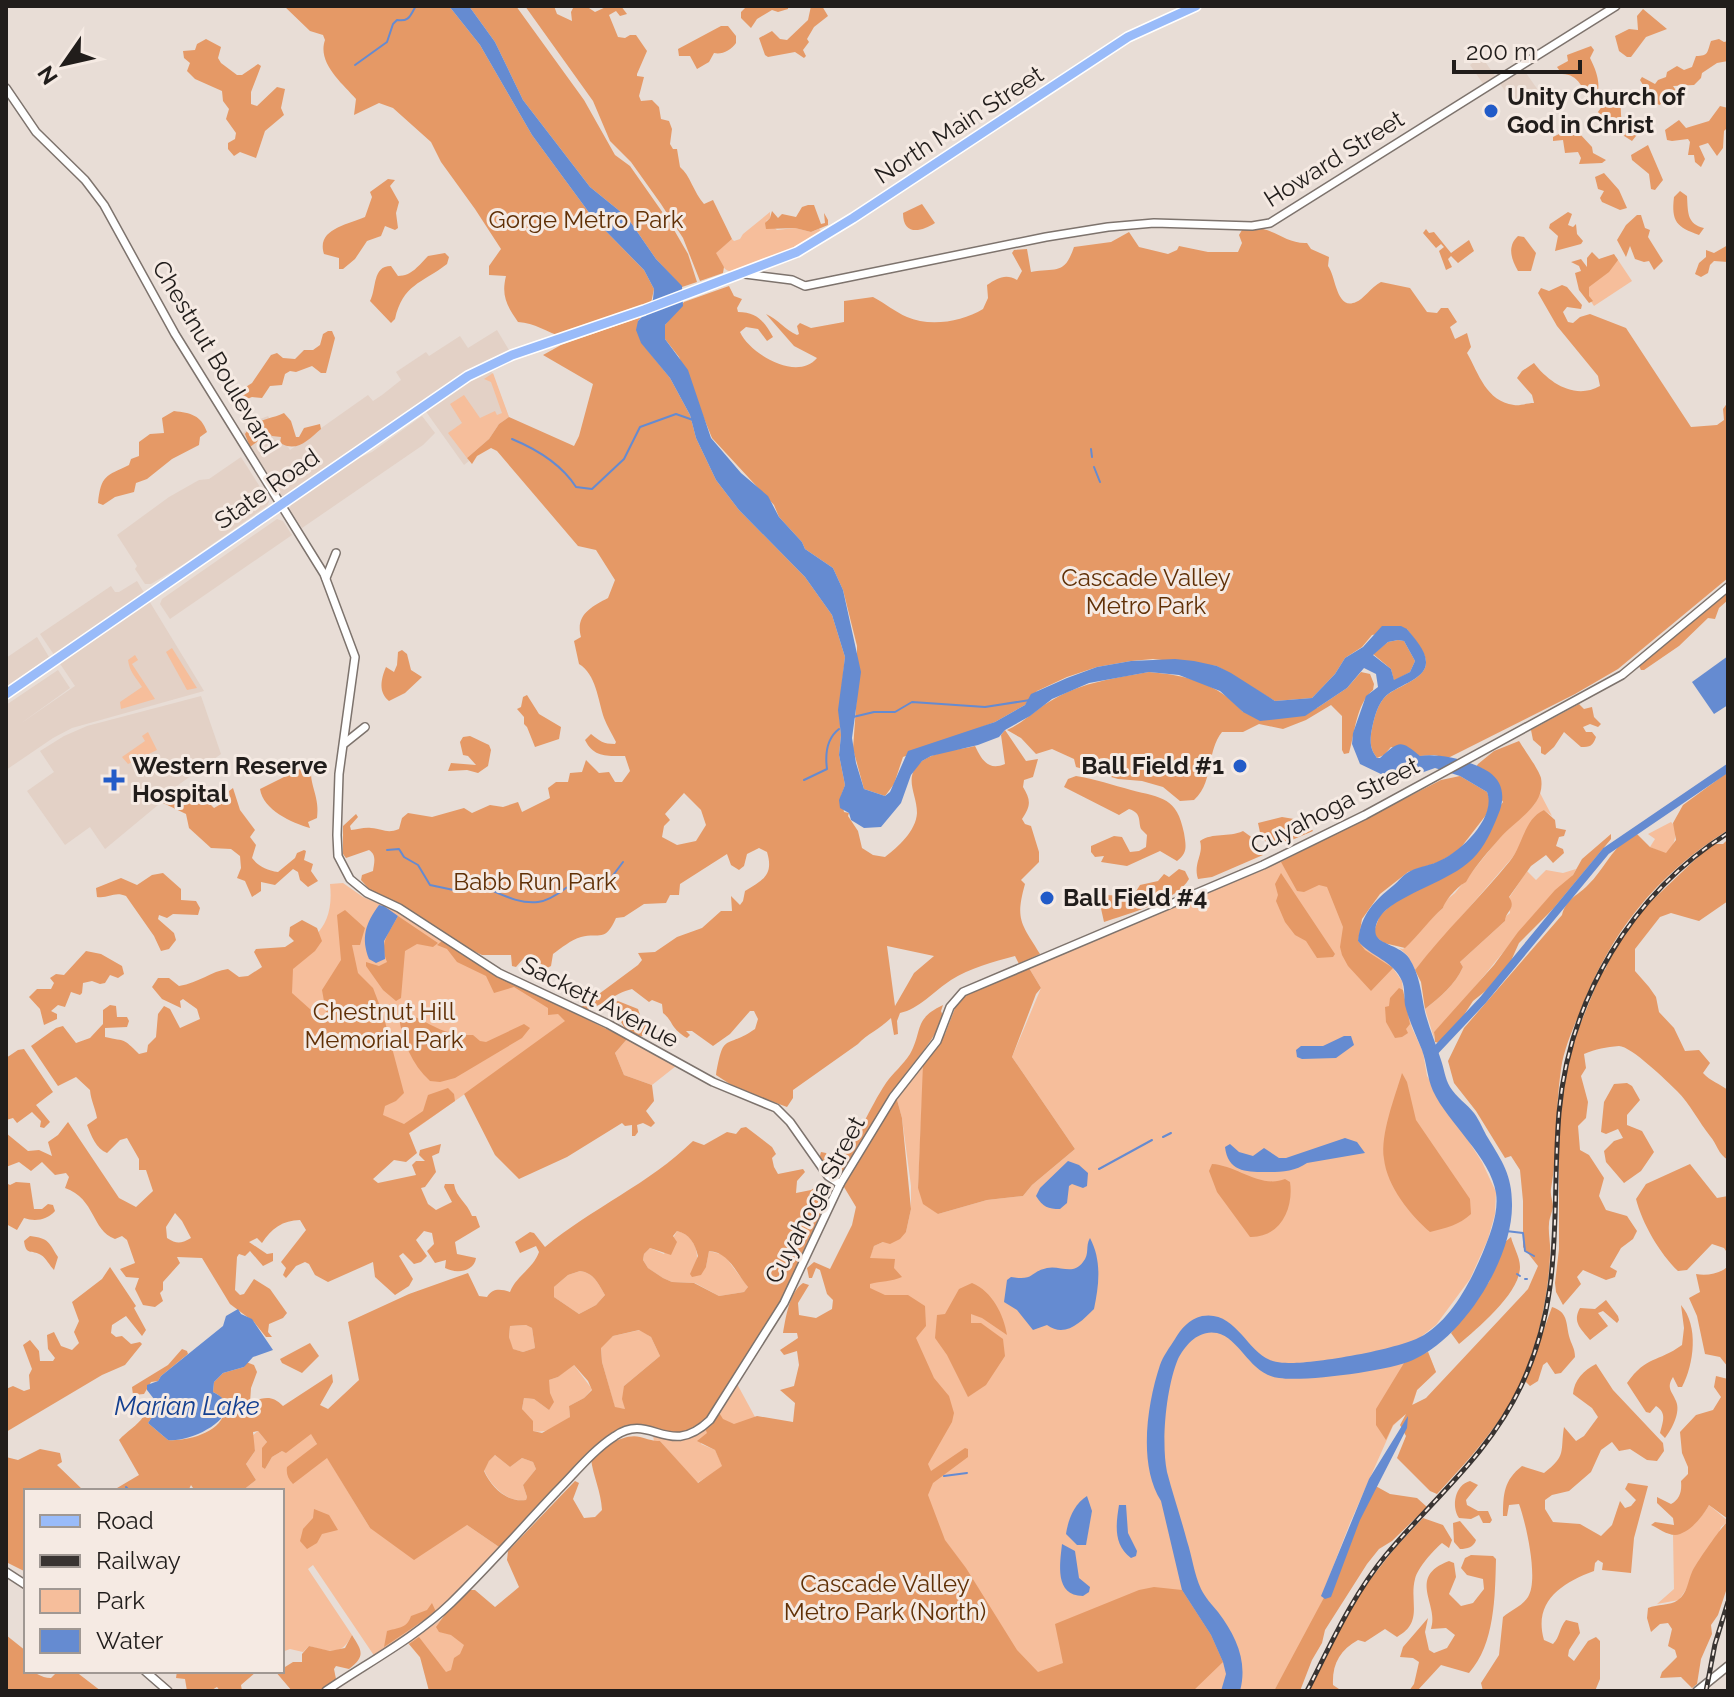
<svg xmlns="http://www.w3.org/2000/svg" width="1734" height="1697" viewBox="0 0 1734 1697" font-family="Raleway,sans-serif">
	<rect width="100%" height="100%" fill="#e8ddd6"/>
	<!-- built -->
	<g fill="#e3d1c6">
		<polygon points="1481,56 1498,80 1521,66 1538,90 1516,106 1498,81 1486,88 1470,65"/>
		<polygon points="497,330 512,355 489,365 509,417 499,424 467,457 469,461 464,465 422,406 280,504 239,437 255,421 268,416 290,450 368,395 373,401 382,395 401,380 396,372 426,352 429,356 460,336 468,348"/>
		<polygon points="422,416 435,433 423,445 302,528 289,509 292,503 352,461 372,452"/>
		<polygon points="241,457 269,501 268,505 184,564 151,584 145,584 135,569 137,566 117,535 169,497 199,480 209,479"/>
		<polygon points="277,519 283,521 292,535 170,619 160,604 162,599"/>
		<polygon points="137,581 204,691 72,728 53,738 6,770 6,705 58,670 70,688 20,724 75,686 40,634 111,586 115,592 119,592"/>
		<polygon points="37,637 49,657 6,687 6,658"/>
		<polygon points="201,696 221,754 159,799 158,805 105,849 90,827 65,845 27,791 54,772 40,751 64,736 87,726"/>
	</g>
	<!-- green -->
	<g fill="#f6be9b">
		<polygon points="770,212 770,218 766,221 777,230 795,228 811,232 819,229 823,232 793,248 730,272 725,269 715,253 732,239 734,241 740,239 743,234"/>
		<polygon points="1616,257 1632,281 1594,306 1582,288 1597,270"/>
		<polygon points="493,373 509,417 499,424 489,439 467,458 448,433 462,423 450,404 464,395 480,418 495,411 497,415 502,413 491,382 484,379"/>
		<polygon points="172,648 197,688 187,690 166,652"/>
		<path d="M135,655L138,660L132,664L155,699L121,709L120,702L142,687C135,676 130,673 128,660Z"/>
		<polygon points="148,732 157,750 128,764 122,757 145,741 142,736"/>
		<path d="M1540,793L1552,816L1544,810L1512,858L1415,970L1408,956L1399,948L1403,949C1417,936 1429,919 1443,908L1444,902L1455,893L1501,836L1534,805Z"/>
		<path d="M1671,822L1675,826C1676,839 1675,844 1666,854L1650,847L1655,839L1648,834Z"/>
		<polygon points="1307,847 1402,981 1404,1000 1412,1028 1423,1052 1427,1076 1482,1162 1496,1192 1495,1214 1488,1239 1470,1279 1436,1325 1422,1336 1436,1372 1417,1390 1412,1407 1393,1426 1350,1523 1322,1595 1324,1598 1301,1644 1274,1691 593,1691 776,1553 707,1434 701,1444 715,1450 723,1467 697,1483 660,1441 654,1441 652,1431 736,1382 809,1516 870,1288 869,1259 874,1246 906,1232 911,1209 911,1186 902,1118 896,1096 929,1052 922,1101 918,1188 938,1214 987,1200 1023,1196 1032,1185 1075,1149 1012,1057 1041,988 1029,968 1263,870"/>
		<path d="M1576,869C1572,881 1556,890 1547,900C1508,943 1475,991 1434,1032V1038L1425,1009C1440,997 1455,985 1463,967L1460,962L1505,921V917L1510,913L1509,898L1527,871L1536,880L1546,870L1563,873Z"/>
		<path d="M343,883L363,897L396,911L487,970L578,1014L356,1171L276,966C310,941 335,931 330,884Z"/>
		<polygon points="627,1039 676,1066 652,1085 624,1075 615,1053"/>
		<path d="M677,1231C692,1234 700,1250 696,1265L706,1267L709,1251L724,1255L748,1287L744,1292L719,1296L695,1283L672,1282L663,1278L648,1268L643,1260L644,1254L650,1248L664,1254Z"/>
		<path d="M580,1271C594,1273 598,1283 605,1295L596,1305L579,1314L554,1297V1287L568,1275Z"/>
		<polygon points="526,1325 532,1328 535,1348 523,1352 512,1349 509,1337 510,1326"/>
		<polygon points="640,1330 651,1337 660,1356 624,1386 625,1409 615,1408 602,1362 601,1347 613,1336"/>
		<path d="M573,1364L592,1389L584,1398L569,1406L570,1417C560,1426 546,1434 533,1431L522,1409L524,1398L534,1399L549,1410V1380L558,1377Z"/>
		<path d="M258,1431L267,1442L262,1452L265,1469L272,1457L282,1451L286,1452L311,1433L317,1444L293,1483L327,1457L370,1528L467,1525L502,1549L451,1603L375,1657L313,1565L308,1569L352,1635C342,1656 330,1652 309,1646L303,1652L290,1649L282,1652V1491H242L256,1480L246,1464L255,1451L252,1436Z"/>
		<path d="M495,1455L510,1467L522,1458L533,1462L536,1469L523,1485L527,1497L526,1500C507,1503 491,1486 484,1470L489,1461Z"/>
		<path d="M1709,1505L1728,1521L1721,1527L1717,1537L1695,1567L1687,1588L1679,1600L1657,1604L1674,1589L1673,1535C1688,1532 1702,1518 1709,1505Z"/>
		<polygon points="446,1616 499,1691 448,1691 408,1643"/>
	</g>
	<!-- forest -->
	<g fill="#e59966" fill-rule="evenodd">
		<path d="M284,6H449L480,45L532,135L593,218L644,270L654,289L650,308L563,337C546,332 535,323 518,322C507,306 501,296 506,276L489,275V266L501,249L475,209L441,162L431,142L393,108L379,103L354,115L356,99C342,83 317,63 325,40L323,35L310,31Z"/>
		<polygon points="469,6 516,6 584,100 615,155 630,166 670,223 688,254 697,282 682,287 656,259 627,217 590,187 523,100 495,42"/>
		<path d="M525,6H554L557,14L572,21L571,12L574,6H586L595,12L608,6H621L627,14L620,16L616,11L609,15L618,37L625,38L630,35H636L647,51L637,74V76L644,77L639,96L641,101L652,100L659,107L661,119L669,121L672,129L670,144L673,149H677L680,167C690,175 694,193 704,204L713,200L732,239L716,253L724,267L723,273L700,281L683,238L661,204L631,162L610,141L593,101Z"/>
		<polygon points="747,6 788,6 788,9 778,12 772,10 757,19 751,28 741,18 741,12"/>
		<polygon points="811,6 822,6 828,16 814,27 807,39 809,42 803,50 806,56 804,58 795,52 768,57 765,55 759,38 772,31 780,39 787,40 808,20"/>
		<polygon points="1643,9 1667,29 1646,37 1631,57 1627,57 1619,51 1615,36 1629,29 1638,30 1637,16"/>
		<path d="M721,26H728L736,36V43C731,50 722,55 714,53L709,62L697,69L690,56H679L678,49Z"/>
		<polygon points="206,39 221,47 218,58 221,63 237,75 242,75 258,64 261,66 251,92 251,104 257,106 277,87 285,89 281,108 284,115 265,131 256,158 240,152 234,156 228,149 228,143 235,139 236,133 226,119 229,109 223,101 222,91 195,79 187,71 190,63 184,58 183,51 195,50 197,44"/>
		<path d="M1719,39L1724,42L1728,41V61L1717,63L1702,73L1701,78L1694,85L1673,86L1677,92L1674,98L1663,100L1660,105L1654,103L1640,80L1642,77L1655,84L1658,80L1666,77L1667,72L1677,66L1684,70L1692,67L1696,56C1709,56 1707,52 1711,41Z"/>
		<path d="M1591,46L1594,50L1590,58C1597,72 1604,90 1592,103C1583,90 1579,74 1562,74L1557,67L1568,61L1567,55Z"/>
		<path d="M1618,95C1626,117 1611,125 1644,126L1632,141L1613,129L1598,112C1604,104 1607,96 1618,95Z"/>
		<polygon points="1720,106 1728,108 1728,127 1724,131 1723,148 1717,156 1708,143 1699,146 1705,159 1701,167 1695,162 1694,155 1688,155 1690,142 1688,139 1672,141 1667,140 1665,130 1679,120 1686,128 1709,121"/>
		<polygon points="1565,131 1579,133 1592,147 1593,153 1606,160 1602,163 1579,164 1581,158 1578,152 1565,153 1563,140 1553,141 1553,137"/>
		<polygon points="1648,145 1663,180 1655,190 1651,189 1649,174 1632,160 1631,155"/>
		<polygon points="1604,173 1619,190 1627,208 1620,210 1602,202 1600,198 1604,191 1598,189 1595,177"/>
		<path d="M388,179L395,180L390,186L399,202L396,213L398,228L395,230L385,226L381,236L367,241L355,259L343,269H339V258L324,254C316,229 347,225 365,217L372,197L370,192Z"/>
		<path d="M1680,191L1687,196C1688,213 1687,224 1704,228L1699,235C1677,227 1671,222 1674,197Z"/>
		<path d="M922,204L935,223C921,232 903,236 903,213Z"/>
		<polygon points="808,205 814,205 821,224 825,223 824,213 828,220 828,225 811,232 795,228 766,229 765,223 770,218 772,211 778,218 782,214 796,217 802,207"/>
		<polygon points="1568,212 1572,214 1568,225 1573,227 1576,224 1577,234 1583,241 1581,244 1555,251 1558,236 1549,228 1550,224"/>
		<polygon points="1637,215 1641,215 1645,228 1650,230 1648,237 1663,261 1654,270 1649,261 1644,262 1635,259 1630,246 1626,257 1617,240 1626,225"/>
		<path d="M1263,229C1279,233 1290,244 1307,243L1311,249L1329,257L1328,266C1336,276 1336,311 1356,302C1363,300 1371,287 1381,282L1410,288L1427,312L1437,313L1441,308H1448L1457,322L1450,327L1455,339L1467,333L1471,347L1467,353C1479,374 1486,401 1514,405C1520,406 1527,403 1534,403L1532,395L1517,378L1522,371L1534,363C1549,383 1575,400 1600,386L1598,376L1557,326L1538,293L1541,288L1549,291L1562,285L1567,287L1582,305L1581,309L1567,307L1563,312L1568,322L1573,323L1580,317L1590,314L1626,328L1691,427L1717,425L1724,420L1723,409L1728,402V578L1618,669L1575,694L1448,758L1434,755L1420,756L1391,747L1384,755L1377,758C1371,750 1370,745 1371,734C1373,723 1376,707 1384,698C1393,687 1427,680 1426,662C1426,652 1413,638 1407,629L1372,635L1362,647L1345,658L1335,674L1312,698L1275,701L1217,666L1153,659L1131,661L1097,667L1067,677L1037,691L1025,705L995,722L903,757L894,784L885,796L864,789L853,749L857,693V646L843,590L833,568L805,549L802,542L779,517L774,505L712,438L679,357L665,339V325L684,302L729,286L734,296L742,299L737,308L738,312C757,312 764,321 773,337L767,341L758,329L746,327L740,332C750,354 797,382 817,358L794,346L766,314C778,319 785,330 797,335L799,334L797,326L800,323L811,328L844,322V301L873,297C885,303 895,312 907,317C929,327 962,322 983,309L988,298L987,285C997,278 1006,273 1017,280L1022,271L1012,253L1014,250L1027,249L1031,272C1057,267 1064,276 1074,247L1111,242L1129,232L1139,247L1168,254L1177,250L1179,246L1208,252H1238L1242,243L1239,235L1242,230Z"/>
		<polygon points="1426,229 1429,233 1434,232 1451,253 1469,240 1474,251 1458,263 1451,256 1448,259 1452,267 1446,270 1439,251 1444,247 1441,244 1436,248 1423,233"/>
		<path d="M1518,236L1524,237L1536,253L1531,271H1518C1511,259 1507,246 1518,236Z"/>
		<polygon points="1728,245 1728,262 1714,261 1710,265 1708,273 1701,277 1695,274 1699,263 1706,257 1706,250 1714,253"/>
		<polygon points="1592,252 1599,259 1614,254 1618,260 1609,272 1589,287 1589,296 1593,301 1589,303 1579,290 1575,273 1581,271 1579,266 1571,262 1581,259 1587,267 1587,258"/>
		<path d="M445,253L449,257L447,264C421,284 403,284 395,319L391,323L370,301C377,288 372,266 391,266L398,276C412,276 419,265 428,256Z"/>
		<path d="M641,317L638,321L641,342L670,378L690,415L696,438L716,480L739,510L805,577L832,615L845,657L839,712L841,735L839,755L845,785L841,796L844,812L849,813L848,816L858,831L862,848L873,855L885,857C898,847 916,831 917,813C917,793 902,777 922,761C936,751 958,750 975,746C982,760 988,771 1005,764L1001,735L1005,730L1026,761L1038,759L1033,777L1024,780L1023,787C1031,800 1031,806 1022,819L1025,824L1031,826L1039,852V862L1021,880L1025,884C1015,920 1021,923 1040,954L1019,964L1015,956C993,962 970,968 951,980C934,991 919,1009 900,1013L897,1021L898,1034L894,1035L891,1018C880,1029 867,1034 858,1044L793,1090V1098L787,1107L736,1088L716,1075C724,1030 725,1050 755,1029L758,1019L754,1011H750L730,1034L713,1046L692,1031H686L690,1035L687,1038C670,1028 674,1022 663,1013L662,1004L652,1000L649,1002L632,989C614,993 599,1009 581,1011L580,1008L638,965L642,960L638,953L655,952L677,937L702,928L721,911H732L731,896L740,905L743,901L745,891C763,880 774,875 767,852L759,848L747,854L744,866L739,870L731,865L727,854L680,884L679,895H670L666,903L644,904L624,917L616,918C605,943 600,932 581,937C571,940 561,948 553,954L551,966L547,968L532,958L523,959L516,967L512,966L511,955H482L469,949L466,952L369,894L370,890L361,880L362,875L373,871C374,863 377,855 369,850L346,858L343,854V826L356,814L358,817L350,826L351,830C357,830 364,827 371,828C383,829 387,834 399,829L402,818L408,813L432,817L464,808L472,813L490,805L503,807L518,802L522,812L550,798L548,788L556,782H568L570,773L582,772L586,760L599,773L609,772L615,782H622L630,771L625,756C608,756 594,758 585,740L591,734C600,741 603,744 615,744L616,742C612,734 607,726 604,718C598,700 596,674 579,664L574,641L581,637C575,615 591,607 608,598L615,580L596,550L578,546L497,451L491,448L477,456L472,464L467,458L489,439L499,424L509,417L574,446L579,436L593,384L543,355L561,345ZM684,793L701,810L706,825L696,841L677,845L662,837L664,826L670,820L665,814ZM887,946L934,956L914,973L895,1006Z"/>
		<polygon points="328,331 332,331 335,338 326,373 321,373 312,366 296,372 290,371 285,374 282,385 270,386 262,398 252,397 242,401 239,399 238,392 252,383 271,355 277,353 283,358 295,359 304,350 313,350 320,345 323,334"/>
		<path d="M174,411C191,413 201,415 207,432L200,437L199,445L172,459L147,479L136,483L134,492L115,497L103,505L98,503C101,475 106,476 129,465L131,459L139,456V442L150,434L164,433L162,418Z"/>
		<path d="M284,413L291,421L296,437H299L304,428L320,424L321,429C308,440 297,453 280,443L281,437L272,436L262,426L257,430L258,441L250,447L245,434C254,419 269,420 284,413Z"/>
		<polygon points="1728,587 1728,600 1719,608 1715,619 1708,618 1679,646 1644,670 1641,670 1639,666 1642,659"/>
		<polygon points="1398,640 1404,641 1415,661 1410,672 1394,681 1391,669 1373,654 1388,642"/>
		<path d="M402,650L407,654L411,670L422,677L405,693L389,701C378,692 381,679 386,667L394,672L397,665L398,652Z"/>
		<path d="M1149,672C1186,675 1218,683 1243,712L1317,708L1347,688L1361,672L1370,674L1374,684L1373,690C1356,704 1355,733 1349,753L1344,754L1342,750V716L1331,705L1306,720L1283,729L1259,724L1243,732H1222C1206,752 1214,782 1194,800L1180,801L1163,787L1142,781L1118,779L1076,767L1074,759L1052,749L1036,754L1021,738L1007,730C1025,722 1037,708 1054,699C1083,682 1116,678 1149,672Z"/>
		<polygon points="527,695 539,714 561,727 559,739 535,747 527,727 524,724 524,717 517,709 521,707 523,697"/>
		<path d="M1579,704L1584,709L1592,707L1594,717L1601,724L1598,727L1590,724L1583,727L1586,732H1592L1596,737C1593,746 1590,747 1581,747L1564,732L1554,747L1545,755L1541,753V747L1533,740L1531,730Z"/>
		<polygon points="470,736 489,745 491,750 488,766 478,773 467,770 448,771 451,763 476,765 468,756 463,755 460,742 463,737"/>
		<path d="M1519,741C1524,749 1539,770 1541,778C1546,806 1515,820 1500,838C1488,852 1475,866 1466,882C1459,885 1445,900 1443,908C1430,919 1419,935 1405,948L1384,943L1376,937L1374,931L1380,915L1399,899L1451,873L1503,802L1483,769L1476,767L1478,764L1494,751Z"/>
		<path d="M300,769L311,770C310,786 320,798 317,818L308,822L310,828C292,823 263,810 260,789Z"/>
		<path d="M1728,772V830C1655,876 1610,933 1580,1012C1572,1031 1564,1049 1561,1069C1555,1109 1558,1151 1551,1189C1550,1196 1553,1201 1553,1207C1552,1213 1549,1219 1549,1224C1548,1234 1551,1244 1550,1255C1549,1286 1542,1320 1534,1350C1517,1407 1476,1452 1437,1494L1430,1491L1397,1458L1406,1436L1400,1425L1406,1414L1393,1425L1386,1440L1376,1425V1409L1404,1363L1428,1352L1436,1372L1417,1390L1412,1405L1426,1398L1528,1289L1538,1266L1523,1247V1201L1520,1170L1511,1156L1505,1158L1476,1111L1454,1083L1448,1061L1464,1028L1562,915C1566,899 1577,896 1587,886C1606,868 1611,847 1636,833L1650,847L1666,853L1676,840L1673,823L1683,805Z"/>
		<path d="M1076,776C1095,779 1113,785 1131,790C1162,798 1177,797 1184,833C1186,846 1188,853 1177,861L1160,851L1127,866L1101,862L1104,856L1095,857L1091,852V846L1114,836L1122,837L1130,852L1139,851L1146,847L1147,835L1141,829C1138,821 1142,813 1129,809L1119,815L1064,787L1068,779Z"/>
		<polygon points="1460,776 1487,792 1491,803 1486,815 1459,850 1439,862 1408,872 1380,894 1362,919 1358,941 1365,950 1393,968 1371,991 1348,966 1342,955 1340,947 1343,927 1327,887 1319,885 1304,892 1297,891 1281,862 1441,780"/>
		<path d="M233,788L240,810L255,830L250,837L256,845L252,858C259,867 267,870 278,872L295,858L297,853L304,850L306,851L304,860L313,864L311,871L318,881L308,887L300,880L298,872L293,869L275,885L261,882V891L252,897L245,881L237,878L241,868L240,856L231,849L211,848L189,828L186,814L159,801L169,792L181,800L200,790H206L207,801L214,808L230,799L229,791Z"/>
		<path d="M1544,810L1555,820L1556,828L1566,830L1564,836L1559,837L1556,846L1563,849L1564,853L1553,863L1546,855L1531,866L1509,897C1517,909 1505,911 1505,921L1460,962L1463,967C1455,985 1440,997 1425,1009L1421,982L1415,970C1444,932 1480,898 1510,861C1523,845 1524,819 1544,810Z"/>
		<polygon points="1282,817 1306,821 1313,831 1273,848 1261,837 1258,823"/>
		<path d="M1243,831L1254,839L1263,855L1212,877L1198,879C1193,862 1204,855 1200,841C1213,832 1228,838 1243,831Z"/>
		<polygon points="1611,834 1611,839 1553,909 1519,943 1510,963 1493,985 1473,1001 1462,1018 1439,1043 1435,1042 1434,1032 1494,965 1518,932 1555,890 1573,875 1582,859"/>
		<path d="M1728,839V901L1699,921L1671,913L1660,917L1635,949V971L1649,987L1656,997L1659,1012L1674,1028L1685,1051L1699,1050L1710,1063L1703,1073C1710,1081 1720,1084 1728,1090V1160C1718,1154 1717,1144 1710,1136C1699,1122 1690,1104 1677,1091C1668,1082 1631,1046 1619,1046C1606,1047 1596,1049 1584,1054L1586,1068L1581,1076L1588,1102L1586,1118L1578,1126L1580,1150L1589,1155L1604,1178L1599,1196L1606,1210L1627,1216L1637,1231L1633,1239L1621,1248L1610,1267L1617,1271L1615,1277L1606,1280L1583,1270L1577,1277L1581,1284L1563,1305L1556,1292L1555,1283L1559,1249V1132L1564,1082L1573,1042L1602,971L1605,970L1613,951L1641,911L1702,853L1713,844H1723Z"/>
		<path d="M1179,869L1185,871L1189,879C1177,901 1127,914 1104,922L1100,904L1104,895L1133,896L1140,885L1158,881L1164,874L1169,877Z"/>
		<path d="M163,873L181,889V900L196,901L200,908L198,915L173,914L167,918L159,915L158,919L174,933L176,940L169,949L161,951L154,936L126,896C114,891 108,899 97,897L96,888L121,878L137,885L152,875Z"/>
		<polygon points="1281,873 1335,954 1333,957 1317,958 1306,941 1295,935 1285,922 1276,901 1278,895 1275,884"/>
		<path d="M345,910L365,928L360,945H352L358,973L373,988L383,1014L404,1093L396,1101L385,1106L383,1115L404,1124L423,1111L428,1095L448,1088L454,1094L455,1101L409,1133L417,1153L406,1162L394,1160L373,1179L378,1183L416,1175L412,1165L416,1161H425L419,1155L420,1150L441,1144L439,1153L432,1156L436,1172L425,1187L421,1188L428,1204L436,1210L452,1202L444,1187L445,1184H454C456,1198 467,1202 472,1216H476L480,1227L455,1242L457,1254L476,1258C474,1272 456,1274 445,1268L446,1260L435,1263L427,1251L434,1244L432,1233L424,1231L416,1240L427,1256L421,1262L414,1264L403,1253L399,1256L413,1279L409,1286L395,1295L375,1277L373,1262L328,1282L315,1275L309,1264L305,1262L296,1266L286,1278L283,1275L286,1268L281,1262L306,1230L300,1220C283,1220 271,1229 262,1243L257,1238L249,1242L267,1254L273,1253V1261L263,1266L250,1251L245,1256L239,1254L237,1257L235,1290L240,1295L244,1294L254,1279L270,1289L287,1313L283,1318L269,1324L268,1332L272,1337H266L254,1322L230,1304L202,1258L177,1257L180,1263L163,1282V1290L160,1293L163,1301L155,1307L143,1305L135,1289L139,1278L126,1277L120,1269L135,1263L127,1240L122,1236L115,1239C91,1230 96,1199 65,1188L69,1177L66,1173L55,1175L42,1162L31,1171L19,1162L6,1167V1133L28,1151L39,1150L52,1156L48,1142L58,1135L68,1122L119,1198L136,1207L153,1191L146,1170H139V1159L127,1138L120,1140L107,1153C96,1149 91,1135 87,1125L97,1118C95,1107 91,1101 90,1090L76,1077L58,1086L31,1046L56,1028L63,1026L76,1043L90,1038L103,1024V1010L110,1005L116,1006L117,1017H127L129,1021L127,1027L105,1028V1037C127,1042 122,1037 139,1054L147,1052L148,1045L156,1037L158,1014L164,1006L170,1009L180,1028L200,1019L197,1009L183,999L180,1001L181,1008L162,999L152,987L158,978H169L179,986C199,983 211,971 228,969L239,977L248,976L262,967L254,952L256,949L285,947L294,941L289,936L290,927L302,920L317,928L322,941L315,951L293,969L292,993L320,1018H327L322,990L341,960L337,915ZM175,1213L182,1221L191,1238C180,1244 177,1244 167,1238L166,1227Z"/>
		<path d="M398,916L438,943L433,947L417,944L405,951L401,998L396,1001L383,990L366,966V962L379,966L387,962C379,942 388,935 398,916Z"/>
		<polygon points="442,941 487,970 627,1039 615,1053 624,1075 652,1085 654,1101 646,1111 655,1123 651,1127 643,1123 637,1125 638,1132 635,1136 632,1136 632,1125 625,1126 622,1123 567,1157 519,1179 495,1155 464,1094 565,1021 558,1014 548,1015 548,1008 514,987 494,993 486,976 457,962 447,949 437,945"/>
		<polygon points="86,951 101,954 122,966 124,974 118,978 110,975 105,983 100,984 92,981 83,983 82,993 80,995 71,992 65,1007 58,1005 51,1011 57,1014 57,1019 44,1025 40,1009 29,997 37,989 51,989 54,983 50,978 56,974 64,975"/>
		<polygon points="1029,968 1041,988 1036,994 1012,1057 1075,1149 1032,1185 1023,1196 987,1200 938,1214 923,1204 918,1188 923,1064 945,1034 957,1003 964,995"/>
		<polygon points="1399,988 1403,990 1410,1024 1406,1029 1408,1033 1402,1037 1395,1038 1386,1022 1385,1007 1389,1006 1390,998"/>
		<path d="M618,1001L638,1009L640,1015L633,1016L634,1023L651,1024L647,1035C626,1042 622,1021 613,1007L614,1002Z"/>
		<path d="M943,1005L941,1011L943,1016C934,1042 917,1057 902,1079C881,1109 864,1140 845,1171L840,1174C828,1171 816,1167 821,1152L826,1153L829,1158L837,1161C859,1139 869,1108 886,1083C893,1073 903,1065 910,1054C923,1031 913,1019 943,1005Z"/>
		<path d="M406,1013C433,1024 443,1036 473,1035L480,1041L486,1042L524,1024L530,1028L522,1038L455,1078L440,1082L430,1081C412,1065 402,1040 399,1017Z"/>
		<polygon points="24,1049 53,1092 36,1105 50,1122 44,1128 40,1127 41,1121 32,1112 17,1123 13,1118 6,1120 6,1058 18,1050"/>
		<path d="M1402,1073L1407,1082L1416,1120L1470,1199L1471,1214C1459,1225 1446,1228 1430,1232C1410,1215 1387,1186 1384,1159C1380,1134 1395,1097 1402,1073Z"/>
		<polygon points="1627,1083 1632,1086 1640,1100 1627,1115 1627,1125 1642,1131 1654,1152 1641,1171 1624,1183 1606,1162 1604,1151 1614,1141 1623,1138 1618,1129 1606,1134 1601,1132 1604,1102 1614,1084"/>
		<path d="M896,1096L902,1118L911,1209L906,1232L900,1239L890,1244L883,1242L874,1246L870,1258L895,1259L894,1268L902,1277C891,1282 881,1281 870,1284V1288L885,1295H908L925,1306L926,1326L916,1338L934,1378L949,1396L954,1413L952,1422L928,1464L931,1471L965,1448L968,1449V1457L933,1483L928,1495L945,1540L966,1568L1017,1650L1038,1672L1063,1663L1055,1624L1139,1590L1154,1587L1182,1590L1211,1635L1223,1662L1193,1691H429L420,1657L409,1644L419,1637L446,1672L451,1670L454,1658L460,1654L464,1645L451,1635L439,1632L436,1627L451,1606L469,1590H475L495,1607L519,1587L507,1560L508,1551L575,1481L579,1483L573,1499L584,1518L595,1517L602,1510C601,1491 593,1476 591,1459C603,1448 623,1433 640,1437C648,1439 652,1441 660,1441L698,1483L722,1466L715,1450L697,1441L707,1433L704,1426C665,1452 659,1420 627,1430C599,1438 526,1524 502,1549L467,1525L414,1560L370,1528L327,1458L293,1484C288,1479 286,1474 287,1467L317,1444L311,1434L286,1453L282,1451L272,1457L265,1469L262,1467V1448L267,1442L258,1431L253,1432L255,1451L246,1464L256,1480L242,1491H195L191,1485L188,1491H112L139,1475L119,1440C126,1432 138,1425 143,1417C148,1410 147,1406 154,1401L157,1402V1410L148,1423L168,1440C187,1442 227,1431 224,1407C224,1399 220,1395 213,1392L214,1382L223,1373L244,1367L246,1362L254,1365L257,1372L251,1388L250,1403C264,1397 272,1395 283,1406L332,1374L333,1382L320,1405L328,1409L359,1380L348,1322L409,1294L468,1273L479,1296L487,1297C493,1288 500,1289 510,1292C516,1276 533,1269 539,1252L536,1246L520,1253L515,1242L530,1232L534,1233L545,1247C592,1208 649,1184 693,1141L704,1145L727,1132L736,1134L741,1128L746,1127L772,1147L776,1154L772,1158L774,1167L778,1174L803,1169L805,1172L797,1181L796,1193L811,1190L824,1182L825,1216L790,1290L718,1411L723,1419L734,1424L757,1416L793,1422L795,1403L780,1390L794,1386L799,1365L797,1351L784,1355L780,1350L798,1338L797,1333H783C786,1317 789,1293 803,1283L809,1285L798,1303L799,1315L816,1318L832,1309L833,1300L827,1294L820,1270L816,1268L812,1278H809L807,1268L814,1262L830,1269L852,1225L856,1207L841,1182ZM677,1231C690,1234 695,1244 698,1256L690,1274L692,1277L701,1275L706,1267L709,1251C729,1252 736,1273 748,1287L744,1292L719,1296L694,1283L672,1282L663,1278L648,1268L643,1260L644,1254L650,1248L671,1255L677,1242L673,1236ZM580,1271C594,1273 598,1283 605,1295L596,1305L579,1314L554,1297V1287L568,1275ZM526,1325L532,1328L535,1348L523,1352L513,1349L509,1337L510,1326ZM639,1330L651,1337L660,1356L624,1386L622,1399L625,1409L615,1407L602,1362L601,1348L613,1336ZM574,1365L588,1381L592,1390L584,1398L569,1406L570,1417L542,1433L533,1431V1421L522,1409L524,1398L534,1399L549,1410L554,1402L550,1393L549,1380L558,1377ZM495,1455L510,1467L522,1458L533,1462L536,1469L523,1485L527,1497L526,1500C507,1503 491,1487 484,1471L489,1461Z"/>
		<path d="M1212,1164C1236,1165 1261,1189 1285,1179L1290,1182C1294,1209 1280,1238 1250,1237L1217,1192L1209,1171Z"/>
		<path d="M1690,1164L1717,1198L1728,1196V1254L1724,1248L1712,1244L1687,1270L1678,1271C1660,1254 1642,1223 1636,1199L1646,1184Z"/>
		<path d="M16,1182L30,1183L34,1209H42L48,1204L53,1205L55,1211C47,1220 35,1222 24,1218L17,1230L6,1224V1183L10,1185Z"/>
		<path d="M30,1236C49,1238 49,1243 58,1257L54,1270C50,1266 46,1258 41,1255C31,1249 26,1256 24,1241Z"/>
		<path d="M1511,1237C1513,1246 1520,1257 1520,1267C1520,1293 1478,1328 1459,1344L1451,1333L1489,1282L1505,1242Z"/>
		<path d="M1728,1266V1367L1720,1357L1705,1354L1697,1316L1689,1298L1700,1292L1696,1274C1706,1276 1721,1274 1728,1266Z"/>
		<polygon points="110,1267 136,1306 134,1308 146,1330 142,1336 126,1316 112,1325 111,1333 116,1337 122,1336 131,1344 140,1342 142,1344 125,1365 102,1375 6,1432 6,1389 13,1386 24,1391 30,1389 29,1375 32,1369 23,1345 30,1340 39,1351 40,1361 53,1361 55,1358 48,1349 47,1335 54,1332 61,1346 72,1350 79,1343 74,1332 79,1321 72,1302 102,1279"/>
		<path d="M972,1283C992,1291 1004,1315 1007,1335L982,1318L971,1314V1323H981L1003,1339L1005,1356L986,1385L968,1397L947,1355L935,1338L937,1315L945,1314L959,1289Z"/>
		<path d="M1606,1300L1618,1316L1619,1320L1617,1323L1603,1311L1598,1313L1608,1326L1590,1340C1581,1329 1572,1322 1580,1308L1595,1309Z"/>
		<path d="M1681,1305C1699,1326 1694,1364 1682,1387H1678L1673,1377C1666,1388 1672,1391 1676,1401C1681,1412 1672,1429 1665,1438L1660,1433C1663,1421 1667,1413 1656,1406L1650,1413L1646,1412L1627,1383C1647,1355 1657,1363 1682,1345L1684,1328Z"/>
		<path d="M1552,1307C1568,1312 1566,1323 1569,1336C1571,1344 1575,1348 1575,1357L1561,1373L1555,1374L1547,1362L1543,1365L1538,1381L1530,1386L1525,1381Z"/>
		<polygon points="310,1343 319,1356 302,1373 282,1363 280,1359"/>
		<polygon points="182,1349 187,1351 188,1354 161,1376 158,1381 151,1382 144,1394 133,1395 132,1387 168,1365"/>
		<path d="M1596,1364L1613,1390L1663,1443L1664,1451L1657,1461L1647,1460L1630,1449L1619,1451L1612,1442L1601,1450L1591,1472L1569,1491L1552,1495L1545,1500V1509L1553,1522L1580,1524L1601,1536L1612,1525L1620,1501L1625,1508L1631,1506L1636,1500L1625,1489L1628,1483L1648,1486L1634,1538L1631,1573L1602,1570L1603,1563L1598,1560L1595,1563L1594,1571C1561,1583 1533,1602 1544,1640L1553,1644C1560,1637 1559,1628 1566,1620L1578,1623L1580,1633L1569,1650L1568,1656L1574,1661L1588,1641L1596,1637L1600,1641V1679L1595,1691H1483L1481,1683L1499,1655L1503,1617C1511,1610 1522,1606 1528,1597C1539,1580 1526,1523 1519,1504L1509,1505L1507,1516H1503C1503,1494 1504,1480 1522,1466L1544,1473C1567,1455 1560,1452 1564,1427L1576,1441L1584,1436L1598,1417L1592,1408L1573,1394C1574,1380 1584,1370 1596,1364Z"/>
		<path d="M1716,1376L1728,1379V1519L1709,1505C1703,1516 1689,1534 1675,1535C1667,1535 1658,1528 1651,1525L1655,1522L1674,1525L1673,1518L1657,1503V1497L1671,1504C1680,1499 1682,1491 1681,1481L1688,1474V1467L1682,1453L1680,1432L1696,1415L1713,1410L1721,1397L1714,1387Z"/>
		<polygon points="40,1449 60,1453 62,1462 57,1465 84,1491 26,1491 26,1572 6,1562 6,1457 18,1460"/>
		<path d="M1470,1481L1478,1485L1466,1500L1467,1505L1478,1511H1488L1492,1520L1490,1523H1483L1479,1515L1471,1519L1459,1518C1451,1506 1455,1485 1470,1481Z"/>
		<polygon points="1372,1484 1390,1494 1417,1498 1427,1507 1392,1541 1379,1549 1367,1564 1325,1630 1322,1643 1312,1660 1300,1691 1274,1691 1328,1590"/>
		<polygon points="314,1509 329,1515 338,1530 322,1534 317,1543 307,1549 300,1541 303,1529 313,1518"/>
		<path d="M1423,1518L1443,1525L1452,1540L1449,1548L1442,1543C1433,1551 1418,1567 1415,1579C1409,1602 1424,1622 1397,1637L1385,1629L1365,1642L1358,1640C1340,1650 1332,1664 1333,1685L1342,1691H1309L1335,1636L1358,1595L1395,1548Z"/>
		<path d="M1460,1521L1476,1540C1474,1547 1467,1549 1460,1549L1454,1542L1453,1523Z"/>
		<path d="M1728,1521V1585L1718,1615L1711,1625L1712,1634L1701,1659L1697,1684L1692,1688L1681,1677L1660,1678L1662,1672L1677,1657L1675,1650L1668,1646L1672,1629L1668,1623L1660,1624L1651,1632L1647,1618L1648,1608C1657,1604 1670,1606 1678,1600C1687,1594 1688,1581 1692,1572C1696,1563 1722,1526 1728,1521Z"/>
		<path d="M1471,1555L1493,1556L1496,1559C1495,1596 1495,1644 1469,1673L1441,1665L1417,1691H1409L1414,1684L1419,1662L1413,1658L1400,1657L1403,1647L1428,1618L1425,1632L1429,1650L1434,1653L1447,1648L1455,1635L1446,1628L1431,1629C1440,1605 1406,1577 1449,1561L1454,1563L1456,1577L1449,1594L1461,1606L1473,1603L1484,1589L1483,1579L1467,1575L1461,1568L1465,1558Z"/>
		<path d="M432,1603L436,1612L384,1647L387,1631C396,1628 407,1629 411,1616L427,1610Z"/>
		<path d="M6,1635L26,1651V1671C36,1671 40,1678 51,1678L58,1671H75L101,1691H6Z"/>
		<path d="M352,1635C362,1651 366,1656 349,1669L336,1666L334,1669L336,1679L320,1691H292L275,1671H282V1666L285,1667L293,1662H302V1654L309,1646L330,1651L345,1648Z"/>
		<polygon points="177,1671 257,1671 241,1685 242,1691 220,1691 217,1687 210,1691 187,1691 185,1679 176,1678"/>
	</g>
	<!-- water -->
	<g fill="#658bd1" fill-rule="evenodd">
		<path d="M449,6H469L495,42L523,100L590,187L627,217L656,259L682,286L683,306L665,325V339L688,370L711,438L741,473L768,496L779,517L802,542L805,549L833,568L843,590L861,672L852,738L856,763L864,789L885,796L890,792L908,751L995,722L1025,705L1031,694L1067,678L1097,667L1131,661L1175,659L1194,661L1217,666L1231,673L1275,701L1312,698L1335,674L1345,658L1363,647L1382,626H1401L1407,629C1414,638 1426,650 1426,662C1427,680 1394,686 1384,698C1376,707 1373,723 1371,734C1370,745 1371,750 1377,758H1380C1399,741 1400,739 1420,756C1440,753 1472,761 1489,772C1502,781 1505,795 1500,810C1494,825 1488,841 1477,854C1455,880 1413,888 1386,910C1380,915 1373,926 1376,935C1379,944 1401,946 1409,958C1420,975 1421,993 1425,1012C1429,1028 1436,1044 1441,1060C1444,1068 1445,1079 1450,1087C1456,1097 1467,1104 1474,1113C1480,1121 1483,1130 1488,1138C1502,1161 1512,1175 1512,1204C1513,1259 1463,1338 1413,1360C1389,1371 1305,1382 1279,1378C1249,1374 1241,1339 1217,1333C1199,1329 1185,1345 1178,1359C1166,1388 1161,1442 1167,1472C1173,1495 1181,1518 1187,1541C1192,1556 1194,1574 1201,1589C1205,1597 1212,1605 1218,1612C1236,1636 1248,1661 1240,1691H1221L1226,1674L1223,1662L1211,1635L1182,1590L1161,1501C1138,1465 1147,1404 1160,1365C1163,1356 1170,1347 1175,1339C1181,1329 1189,1319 1202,1316C1235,1310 1246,1350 1270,1360C1277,1363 1287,1363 1294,1363C1323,1362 1401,1349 1424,1335C1452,1318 1471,1281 1483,1252C1490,1235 1499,1212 1496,1193C1491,1158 1448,1123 1433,1091C1427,1077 1427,1064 1422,1050C1416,1035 1409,1021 1405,1005C1404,997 1405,988 1402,981C1394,961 1370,956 1358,941C1361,914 1374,901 1394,885C1398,882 1402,876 1407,873C1416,867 1428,866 1437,862C1459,854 1497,818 1487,792L1460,776L1435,768L1404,779L1383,775L1360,764L1352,744L1353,733L1366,696L1378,687L1376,674L1364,668L1347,688L1305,716L1260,721L1243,712L1220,691L1179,675L1149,672L1089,683L1052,699L1030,716L1005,730L999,737L978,745L931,756L922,761L911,775L901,803L881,827L864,828L851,820L849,813L840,808L839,800L845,785L839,755L841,735L838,710L845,657L832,615L805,577L739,510L716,480L696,438L690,415L670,378L641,343L636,330L638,321L650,308L653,299L654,289L644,270L593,218L532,135L480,45ZM1398,640L1404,641L1415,661L1410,672L1394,680L1391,669L1373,655L1388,642Z"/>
		<polygon points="1728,656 1728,705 1714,714 1692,682"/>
		<path d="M379,905L384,906L398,916L384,941L385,959L376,963L369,959C361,938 365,924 379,905Z"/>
		<polygon points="1344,1036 1351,1036 1354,1045 1336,1058 1302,1059 1297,1057 1296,1050 1301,1046 1323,1046"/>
		<path d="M1345,1138L1357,1142L1365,1153L1307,1163C1296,1171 1282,1172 1269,1172C1248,1172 1228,1173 1225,1147L1230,1144L1239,1152L1253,1156L1264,1148L1279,1158H1286Z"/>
		<path d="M1068,1161L1079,1165L1088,1173L1087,1186L1083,1188L1072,1184L1069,1186L1067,1203L1060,1209C1048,1209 1043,1207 1036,1196L1040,1188Z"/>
		<path d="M1090,1238C1102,1261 1099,1285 1094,1309C1080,1323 1065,1338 1047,1325L1033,1330L1017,1310L1004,1302L1007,1280L1011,1277C1035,1281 1029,1272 1047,1268C1060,1265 1073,1276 1083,1262C1090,1254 1085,1246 1090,1238Z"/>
		<path d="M238,1309L241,1314L252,1319L273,1350L253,1357L244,1367L223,1373L214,1382L213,1392C252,1410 195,1443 168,1440L148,1423L157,1410V1403L147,1390V1385L158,1381L161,1376L223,1326L226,1316Z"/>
		<polygon points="1408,1416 1407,1428 1360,1520 1331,1597 1325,1599 1321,1596 1369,1479"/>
		<path d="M1087,1496L1092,1511L1086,1545H1077L1066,1534C1068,1520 1074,1504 1087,1496Z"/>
		<path d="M1119,1505H1126L1128,1533L1137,1551L1136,1556L1131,1558C1113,1545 1116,1524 1119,1505Z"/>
		<path d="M1062,1544L1075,1551L1079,1578L1090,1587L1089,1592L1083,1596C1054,1596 1060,1563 1062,1544Z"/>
	</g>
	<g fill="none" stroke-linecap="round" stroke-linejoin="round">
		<!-- stream -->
		<g stroke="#658bd1" stroke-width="2">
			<path d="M355,65L387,42L393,24L397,20C410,22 410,15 416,6"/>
			<path d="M512,439C536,449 562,465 576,487L592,489L624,459L640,427L676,414L693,420"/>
			<polyline points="1091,449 1092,457"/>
			<polyline points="1094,467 1100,482"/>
			<polyline points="853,717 874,712 895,712 912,702 985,707 1030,700"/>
			<path d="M804,780L827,769C825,754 826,739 839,729"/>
			<path d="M387,850L399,849L404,857L418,865L430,885L463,892V887L472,883C494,889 515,905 538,902C548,901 558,894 566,888C576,881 595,880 608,882L623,862"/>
			<polyline points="1163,1137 1171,1133"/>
			<polyline points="1099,1169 1152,1140"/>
			<polyline points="1506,1231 1523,1233 1525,1251 1534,1256"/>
			<polyline points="1517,1274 1520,1276"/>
			<polyline points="1525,1279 1527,1279"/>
			<polyline points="944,1476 967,1473"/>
			<polyline points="126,1487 130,1491"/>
		</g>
		<!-- river -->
		<polyline stroke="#658bd1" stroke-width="8" points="1435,1051 1483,1000 1606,851 1728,768"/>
		<!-- secondary casing -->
		<g stroke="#7d736d" stroke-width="10">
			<g id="secondary">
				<polyline points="6,88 36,132 85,180 104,205 175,334 324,574 355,657 339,774 337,835 338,856 350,879 367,893 399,908 499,973 608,1024 713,1082 776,1108 790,1122 828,1176 840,1184"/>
				<polyline points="745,274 792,280 805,286 1046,237 1108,227 1154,223 1252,226 1270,223 1616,6"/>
				<polyline points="326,578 336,553"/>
				<polyline points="345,743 365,727"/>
				<polyline points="6,1572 26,1585"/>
				<polyline points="145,1671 168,1691"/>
				<path d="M326,1691C367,1663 415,1638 451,1603C488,1567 522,1528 557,1491C575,1473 593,1450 615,1436C651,1411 668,1460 710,1420L784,1303L840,1184L893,1097L937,1041L950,1007L963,992L1263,865L1365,815L1622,675L1728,587"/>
				<polyline points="1697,1691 1728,1666"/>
			</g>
		</g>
		<!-- primary casing -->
		<g stroke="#fff" stroke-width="12">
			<polyline id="primary" points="6,694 468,376 512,355 644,310 797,252 853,218 1128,37 1196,6"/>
		</g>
		<!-- secondary -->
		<use href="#secondary" stroke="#fff" stroke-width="7"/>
		<!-- primary -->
		<use href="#primary" stroke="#99bbf9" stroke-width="9"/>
		<!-- rail casing -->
		<g stroke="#393432" stroke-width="5">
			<g id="rail">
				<path d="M1307,1691C1331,1644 1352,1596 1386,1555C1433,1499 1489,1454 1521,1386C1565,1293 1551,1211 1559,1113C1569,999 1631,894 1728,833"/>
				<polyline points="1706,1691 1715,1644 1728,1602"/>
			</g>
		</g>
		<!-- rail -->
		<use href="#rail" stroke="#f5eae3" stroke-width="2" stroke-dasharray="6" stroke-linecap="butt"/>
	</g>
	<!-- markers -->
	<g fill="#225bc8" stroke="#f5eae3" stroke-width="3">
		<circle cx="1491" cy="111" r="8"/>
		<circle cx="1240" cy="766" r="8"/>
		<path d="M110 768h8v8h8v8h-8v8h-8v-8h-8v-8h8z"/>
		<circle cx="1047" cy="898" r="8"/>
	</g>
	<g text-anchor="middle" stroke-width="6" stroke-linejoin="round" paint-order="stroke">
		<!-- poi labels -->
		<g font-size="24" font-weight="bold" fill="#211d1b" stroke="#f5eae3" text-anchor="start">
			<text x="1507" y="105">Unity Church of<tspan x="1507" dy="28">God in Christ</tspan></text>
			<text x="132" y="774">Western Reserve<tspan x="132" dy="28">Hospital</tspan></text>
			<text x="1224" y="774" text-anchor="end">Ball Field #1</text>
			<text x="1063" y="906">Ball Field #4</text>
		</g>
		<!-- street labels -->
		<g font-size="24" fill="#211d1b" stroke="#f5eae3">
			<text transform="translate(959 125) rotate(-33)" y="8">North Main Street</text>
			<text transform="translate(1334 159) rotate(-32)" y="8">Howard Street</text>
			<text transform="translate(215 357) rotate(59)" y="8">Chestnut Boulevard</text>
			<text transform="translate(267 489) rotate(-35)" y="8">State Road</text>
			<text transform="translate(1335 806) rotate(-27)" y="8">Cuyahoga Street</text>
			<text transform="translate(600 1002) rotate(27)" y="8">Sackett Avenue</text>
			<text transform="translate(815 1200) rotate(-62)" y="8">Cuyahoga Street</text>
		</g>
		<!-- park labels -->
		<g font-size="24" fill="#603006" stroke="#f5eae3">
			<text x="586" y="228">Gorge Metro Park</text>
			<text x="1146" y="586">Cascade Valley<tspan x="1146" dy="28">Metro Park</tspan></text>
			<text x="535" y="890">Babb Run Park</text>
			<text x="384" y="1020">Chestnut Hill<tspan x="384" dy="28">Memorial Park</tspan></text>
			<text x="885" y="1592">Cascade Valley<tspan x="885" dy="28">Metro Park (North)</tspan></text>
		</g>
		<!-- water labels -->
		<g font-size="26" font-style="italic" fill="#133f90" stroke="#f5eae3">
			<text x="187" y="1415">Marian Lake</text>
		</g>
	</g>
	<!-- border -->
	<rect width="1734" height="1697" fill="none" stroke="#211d1b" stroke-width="16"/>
	<!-- legend -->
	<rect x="24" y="1489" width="260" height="184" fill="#f5eae3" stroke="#a09893" stroke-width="2"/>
	<rect x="40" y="1515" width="40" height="12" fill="#99bbf9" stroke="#a09893" stroke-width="2"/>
	<text x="96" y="1529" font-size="24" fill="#211d1b">Road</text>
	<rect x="40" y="1555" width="40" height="12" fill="#393432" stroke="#a09893" stroke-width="2"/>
	<text x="96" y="1569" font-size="24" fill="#211d1b">Railway</text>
	<rect x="40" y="1589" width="40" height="24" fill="#f6be9b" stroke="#a09893" stroke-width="2"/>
	<text x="96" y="1609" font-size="24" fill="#211d1b">Park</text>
	<rect x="40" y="1629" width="40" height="24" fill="#658bd1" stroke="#a09893" stroke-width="2"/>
	<text x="96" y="1649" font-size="24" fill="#211d1b">Water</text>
	<!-- north arrow -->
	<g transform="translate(64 64) rotate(236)" stroke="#f5eae3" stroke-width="6" paint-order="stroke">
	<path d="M0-6L14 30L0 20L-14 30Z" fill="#211d1b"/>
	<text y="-12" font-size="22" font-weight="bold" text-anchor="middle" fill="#211d1b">N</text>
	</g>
	<!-- scale -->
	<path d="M1454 60v12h126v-12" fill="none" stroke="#211d1b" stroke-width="4"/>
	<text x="1466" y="60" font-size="24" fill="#211d1b" stroke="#f5eae3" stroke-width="6" paint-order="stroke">200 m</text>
</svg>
